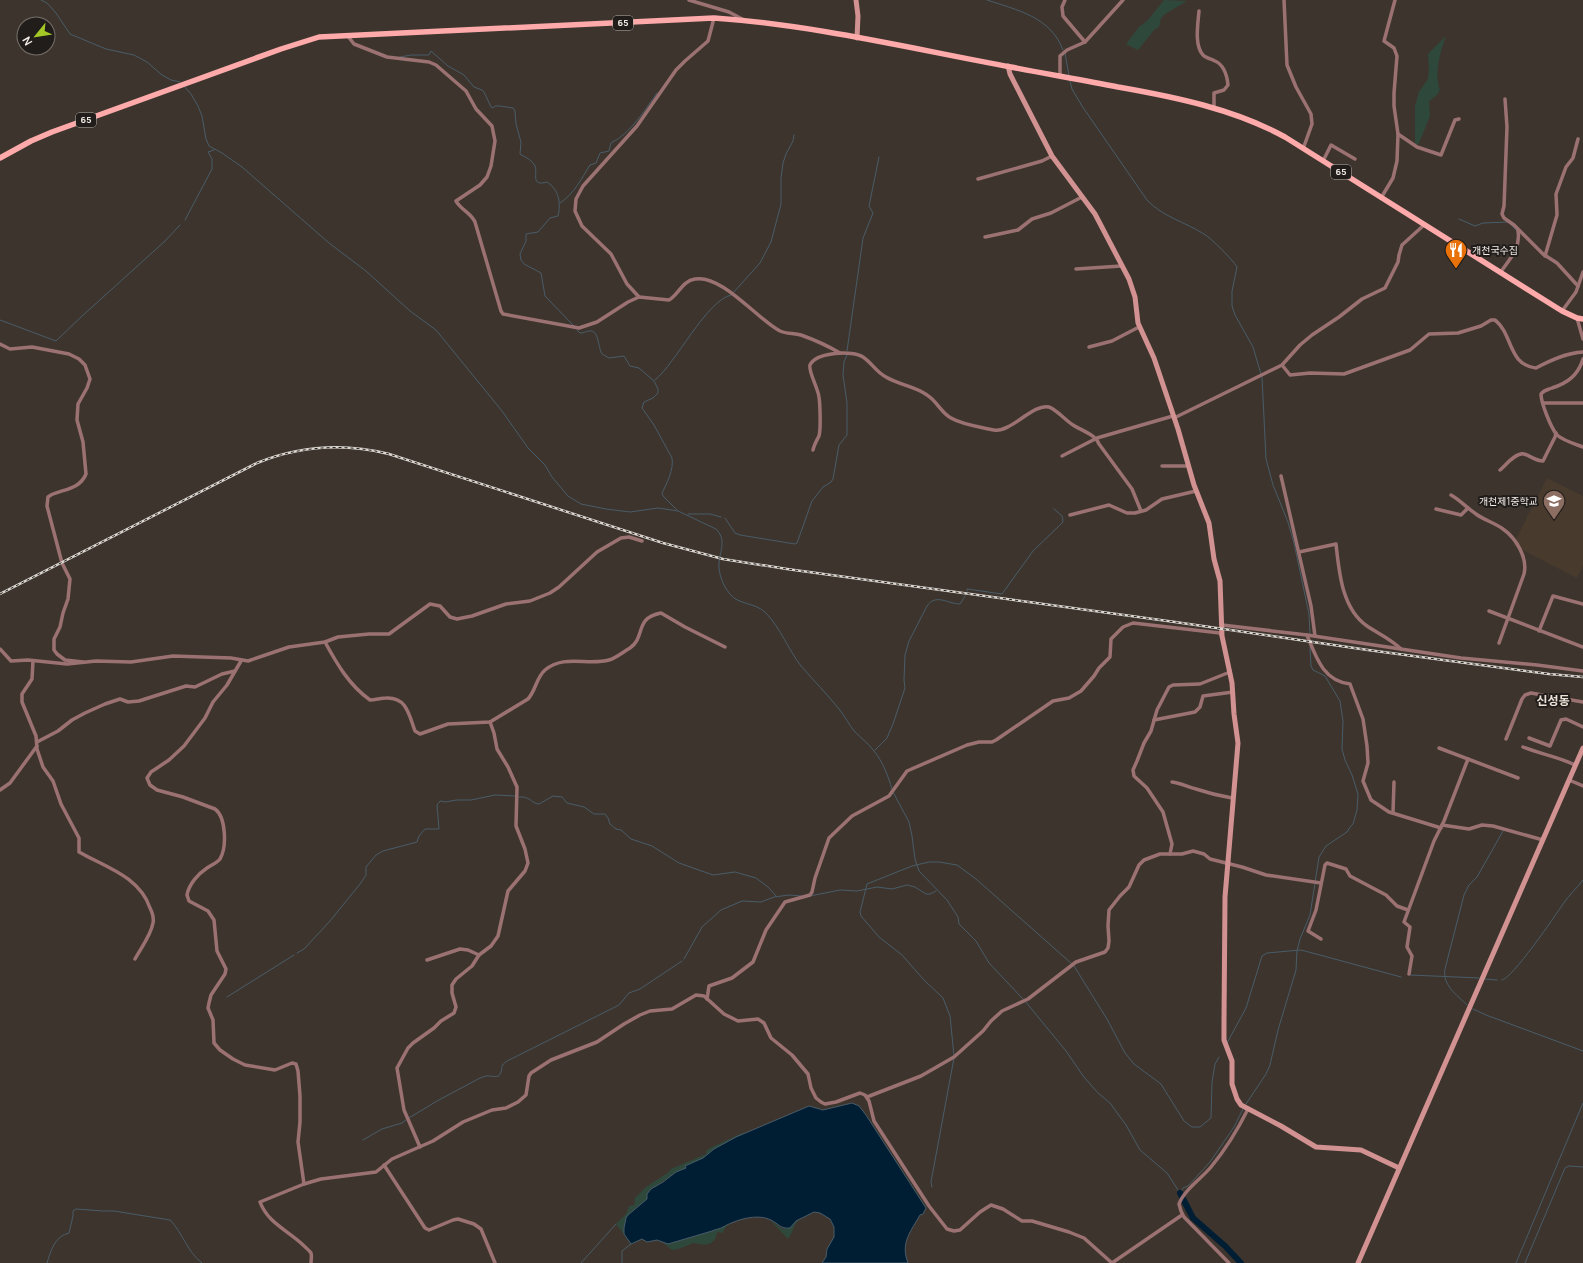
<svg xmlns="http://www.w3.org/2000/svg" width="1583" height="1263" viewBox="0 0 1583 1263" font-family="Manrope,'Noto Sans KR',sans-serif">
	<rect width="100%" height="100%" fill="#3d352d"/>
	<!-- built -->
	<polygon fill="#483b2e" points="1547,478 1583,496 1583,566 1577,578 1513,545"/>
	<!-- green -->
	<g fill="#2f483c">
		<polygon points="1164,0 1187,1 1165,14 1161,18 1159,27 1154,30 1138,50 1126,44 1139,27 1148,20"/>
		<path d="M1446,36C1440,53 1434,73 1440,90L1437,95L1429,101L1430,116L1419,143L1415,146V106L1419,92L1428,79L1429,70L1428,54Z"/>
		<path d="M747,1132L720,1146L703,1158L686,1166V1168C676,1171 655,1186 647,1194V1199C634,1212 623,1213 624,1234L616,1224L626,1214L629,1206L634,1205L635,1198L646,1187L669,1172L671,1169L706,1154V1151L710,1148L742,1133Z"/>
		<path d="M802,1217C792,1226 795,1228 789,1238H787L770,1220C774,1222 777,1226 781,1228C790,1232 794,1221 802,1217Z"/>
		<path d="M728,1224L722,1233L717,1232C716,1242 710,1246 699,1244C697,1244 695,1243 693,1243C686,1246 680,1249 672,1250L662,1242L668,1244L712,1231L718,1228H721Z"/>
	</g>
	<!-- water -->
	<path fill="#001e33" stroke="#495c69" d="M852,1103L859,1106L866,1115L926,1208L923,1214L920,1215C911,1231 900,1243 908,1263H822L826,1257L827,1249L834,1237V1227L830,1219L820,1213L814,1212L796,1221L790,1228C780,1229 779,1224 771,1220C756,1213 736,1220 723,1227C720,1229 716,1229 712,1231L668,1244L657,1240L647,1242L642,1239L631,1244L624,1234V1228L626,1218L628,1215L647,1199V1194L651,1189L663,1182L676,1172L686,1168L685,1166L703,1158L714,1149L736,1137L809,1106L823,1110Z"/>
	<g fill="none" stroke-linecap="round" stroke-linejoin="round">
		<!-- stream -->
		<g stroke="#495c69" stroke-width="1">
			<polyline points="41,0 47,3 56,13 70,34 106,49 134,55 147,62 162,75 171,80 180,82"/>
			<path d="M987,0C1017,10 1051,17 1063,50"/>
			<polyline points="1065,53 1069,76"/>
			<path d="M400,57L411,55H429L431,51L448,66L464,75L474,87L482,90L484,92L491,107L493,108L495,106H500L513,108L515,111L516,124L521,142L520,154C525,157 532,160 535,166C538,173 530,187 547,182C559,190 561,202 558,216L550,218L538,232L526,234V241L520,254L521,260L524,264L541,273L545,296L574,326"/>
			<path d="M1070,81L1072,89L1082,106L1147,200C1163,217 1185,222 1204,234C1211,238 1232,259 1237,267L1232,291V306L1235,315L1253,347L1261,374"/>
			<path d="M184,86L191,94L198,106L202,116L206,139L209,146L222,153L242,167L329,243L366,271L410,311L436,330L502,411L528,448L545,465L552,477L568,496L581,504L606,509L630,512L658,508L678,511L716,529C726,539 721,549 719,562C718,573 723,586 730,594C738,605 755,602 766,613C781,629 788,649 801,666C814,681 827,694 839,709C845,716 849,725 855,732C861,738 869,744 874,751C883,762 888,776 892,789"/>
			<path d="M560,203C574,194 582,178 590,165L596,163L600,153L609,151L611,143C631,133 644,111 657,93"/>
			<polyline points="1459,219 1475,226 1483,223 1508,222 1517,231"/>
			<polyline points="185,220 212,169 212,159 208,152 214,150"/>
			<polyline points="733,293 760,263 771,242 781,204 781,178 783,163 786,154 793,141 794,135"/>
			<polyline points="0,320 56,341 81,317 164,242 180,225"/>
			<path d="M577,330L580,333C585,333 586,331 590,331C599,330 598,348 602,354L609,358L624,356L630,366L639,368L654,381L658,389V393L653,398L644,402L642,408L654,425L672,458C674,469 667,483 662,493L663,496L677,510"/>
			<polyline points="847,351 863,238 873,213 869,206 879,157"/>
			<polyline points="1262,377 1266,459 1273,485 1288,522 1294,543 1309,614 1310,634"/>
			<path d="M655,380C676,363 706,301 731,295"/>
			<polyline points="688,514 710,514 721,517"/>
			<polyline points="725,518 735,533 740,535 795,544 797,543 812,501 823,487 831,482 833,479 839,445 847,435 847,403 843,375 844,362 847,355"/>
			<polyline points="967,591 967,589 1002,594 1033,551 1062,523 1063,521 1062,516 1054,509"/>
			<path d="M875,750L887,738L893,724L905,688L904,680L905,655L909,641L927,606C936,593 948,604 960,604L965,596"/>
			<polyline points="893,792 909,822 912,836 915,859 919,871 947,900 958,917 959,924 976,941 989,963 1023,999"/>
			<path d="M519,797C531,796 530,803 539,804L553,796L562,797L567,803L584,807L594,814H605L608,818L610,824L616,829L621,830L631,839L652,846L679,863L713,875L735,872L756,878L768,887L776,896"/>
			<polyline points="810,896 840,890 857,891 877,887 892,889 907,885 915,887 926,894 930,894 936,891"/>
			<polyline points="297,953 304,949 330,921 360,884 366,875 366,867 376,855 383,851 417,842 419,836 425,829 439,829 437,805 440,801 446,802 456,800 471,800 495,795 515,796"/>
			<polyline points="684,959 702,927 721,910 742,901 761,902 774,897 789,895 801,896"/>
			<polyline points="1074,966 1107,1019 1125,1053 1134,1064 1161,1084 1184,1121 1192,1127 1200,1127 1211,1118 1212,1082 1215,1064 1219,1057"/>
			<polyline points="1410,975 1479,978"/>
			<polyline points="1485,979 1497,980"/>
			<path d="M1502,980C1512,979 1555,916 1563,904C1569,895 1577,888 1583,880"/>
			<polyline points="227,997 294,955"/>
			<polyline points="1025,1001 1066,1051 1084,1077 1098,1093 1110,1103 1126,1125 1140,1150 1167,1173 1180,1193"/>
			<path d="M1467,1005C1457,995 1442,985 1445,969L1464,895L1469,885L1477,877L1503,831"/>
			<polyline points="1473,1009 1486,1015 1583,1051"/>
			<polyline points="1227,1043 1246,1008 1262,956 1267,953 1300,950 1305,951 1401,977"/>
			<polyline points="954,1056 950,1016 943,998 924,980 902,955 879,937 861,916 860,912 867,884 912,866 929,862 939,862 957,865 976,879 1072,964"/>
			<polyline points="1246,1104 1266,1074 1270,1065 1278,1030 1296,970 1297,951 1300,939 1310,915 1319,857 1326,846 1347,832 1350,827 1353,824 1357,810 1358,794 1352,775 1345,760 1342,749 1343,721 1340,701 1325,676 1313,670 1311,666 1310,647"/>
			<path d="M409,1118L437,1101L480,1078C481,1078 485,1076 486,1076C491,1075 499,1080 501,1072C503,1066 500,1066 507,1061L619,1005L629,993L640,989L682,961"/>
			<polyline points="363,1140 382,1129 402,1123 406,1120"/>
			<polyline points="932,1187 931,1182 954,1058"/>
			<polyline points="1180,1193 1183,1188 1188,1186 1210,1162 1234,1127 1243,1109"/>
			<path d="M47,1263C51,1250 55,1236 69,1233L73,1216V1211L76,1209L103,1211H114L170,1220C183,1233 187,1252 202,1263"/>
			<polyline points="581,1263 616,1224"/>
			<polyline points="622,1263 622,1251 631,1244"/>
			<polyline points="1516,1263 1583,1103"/>
			<polyline points="1525,1263 1565,1168 1569,1166 1583,1167"/>
		</g>
		<!-- river -->
		<polyline stroke="#001e33" stroke-width="6" points="1180,1193 1193,1218 1225,1246 1241,1263"/>
		<!-- street -->
		<g stroke="#9b7271" stroke-width="3.5">
			<polyline points="689,0 729,12 744,20"/>
			<polyline points="1065,0 1062,7 1063,16 1085,42"/>
			<polyline points="1284,0 1287,65 1296,87 1311,114 1312,124 1303,149"/>
			<path d="M1199,11C1198,24 1194,45 1203,55C1206,58 1211,59 1215,61C1224,65 1227,75 1228,85L1224,90L1214,93V109"/>
			<path d="M347,35L354,44L387,57L429,62L436,65L466,91L476,109L492,126L495,141L491,166L487,177L480,185L456,201C460,209 471,213 475,222L501,311L503,314L579,328L597,322L628,302L639,297L669,300C679,294 682,281 695,279C722,274 758,320 780,331C786,334 794,333 801,335C815,340 828,346 840,353"/>
			<polyline points="1060,76 1060,56 1067,50 1085,42 1123,0"/>
			<polyline points="1505,99 1507,127 1504,206 1502,214 1504,218 1514,225 1543,254 1557,263 1578,286"/>
			<polyline points="1398,134 1417,147 1441,155 1455,120 1459,119"/>
			<polyline points="1323,161 1331,145 1355,159"/>
			<polyline points="978,179 1042,161 1052,156"/>
			<polyline points="1381,198 1393,178 1397,161 1398,134 1394,106 1394,93 1397,56 1394,48 1384,41 1395,0"/>
			<polyline points="985,237 1018,230 1032,219 1051,213 1082,197"/>
			<polyline points="1545,256 1557,215 1556,194 1566,167 1573,158 1578,139"/>
			<polyline points="1076,269 1121,266"/>
			<path d="M1500,273C1509,260 1521,248 1518,231"/>
			<polyline points="639,297 627,284 611,254 582,226 575,211 576,199 583,186 637,126 676,70 685,61 708,41 714,18"/>
			<polyline points="1562,311 1576,292 1583,272"/>
			<polyline points="1577,318 1583,339"/>
			<path d="M0,344L10,349L32,347L69,354L79,359L85,365L90,379L87,388L78,404L77,420L83,442L86,474C80,489 64,489 51,495L48,497L47,506L62,563L70,579L68,599L63,613L60,627L54,639V650L57,654L65,660L83,662"/>
			<polyline points="1089,347 1112,341 1139,327"/>
			<path d="M1583,359C1578,375 1568,383 1552,388C1547,390 1544,390 1541,394C1541,403 1551,428 1557,435C1564,441 1575,444 1583,447"/>
			<path d="M1282,365L1290,375L1310,373L1344,374L1410,350L1429,334L1458,333L1481,326L1491,320H1495C1513,334 1508,365 1536,368C1551,360 1566,353 1583,352"/>
			<polyline points="1543,403 1583,403"/>
			<polyline points="1174,418 1282,365 1300,345 1312,335 1339,317 1362,299 1385,288 1398,262 1399,255 1402,245 1424,225"/>
			<path d="M813,450C814,445 817,440 819,436C821,429 820,404 819,397C818,388 808,371 810,365C816,352 853,350 863,357C872,363 876,372 886,377C899,385 915,386 927,395C937,401 941,413 951,418C963,425 981,427 994,430C1011,433 1033,403 1049,407C1056,409 1066,421 1073,425C1082,431 1095,434 1099,444L1132,489L1141,511"/>
			<polyline points="1062,456 1097,438 1173,416"/>
			<polyline points="1162,466 1189,466"/>
			<path d="M1500,470C1506,465 1516,452 1524,454C1531,456 1536,461 1543,461L1555,437L1556,433"/>
			<polyline points="1281,476 1311,606 1315,636"/>
			<path d="M1451,495C1460,500 1467,508 1476,514C1484,520 1495,523 1503,529C1516,538 1528,558 1524,574L1499,643"/>
			<polyline points="1436,509 1461,515 1468,508"/>
			<polyline points="1070,515 1109,505 1127,513 1135,513 1146,510 1162,499 1196,491"/>
			<path d="M1299,552L1336,544C1339,572 1342,609 1367,626C1379,634 1391,639 1401,649"/>
			<polyline points="1489,611 1583,647"/>
			<polyline points="1222,625 1307,635 1461,658 1537,665 1583,671"/>
			<polyline points="1539,631 1553,596 1583,604"/>
			<path d="M1307,635C1316,657 1323,681 1350,684L1363,719L1367,746L1368,763L1363,781L1371,800L1389,812L1441,828"/>
			<path d="M325,642C337,664 349,685 370,700C375,700 381,698 386,698C407,697 409,715 415,731L420,734L448,724L490,722L528,699C536,690 536,678 545,670C564,654 588,666 609,660C616,658 623,652 630,648C646,637 634,618 661,613L685,627L725,647"/>
			<polyline points="0,649 11,661 28,660 67,664 96,661 131,662 173,656 231,658 248,661 289,647 325,642 338,637 369,634 389,634 430,604 440,606 450,617 457,619 472,616 506,604 530,601 550,593 559,587 597,552 621,538 629,537 642,541"/>
			<path d="M33,661L32,679L22,694V702L36,736L37,749L43,767L53,781L61,804L79,838V852C105,867 139,876 150,908C152,912 154,918 153,923C151,935 141,948 135,959"/>
			<path d="M241,661L227,685L213,702L205,718L184,746L169,760L151,772L147,778L150,785L157,790L183,797L215,809C226,817 227,847 220,859C217,863 211,865 207,868C198,874 189,884 187,895L189,901L208,911L214,920L217,951L226,969L225,974L211,995L209,1003L208,1008L213,1020L214,1043L220,1050L233,1059L245,1065L275,1070L292,1063L296,1064L298,1071L300,1096V1122L298,1142L304,1184"/>
			<polyline points="1154,720 1195,712 1200,707 1203,696 1233,692"/>
			<polyline points="1529,738 1550,746 1561,720 1566,719 1583,727"/>
			<polyline points="1506,739 1522,699 1525,695 1531,693 1583,702"/>
			<polyline points="37,742 58,731 72,720 85,713 105,704 120,699 128,702 139,701 186,686 195,687 222,674 235,671"/>
			<path d="M1523,747C1540,754 1559,757 1575,765"/>
			<polyline points="1439,748 1518,778"/>
			<polyline points="1569,780 1583,786"/>
			<path d="M1172,782C1181,783 1187,787 1196,789C1208,793 1220,796 1232,798"/>
			<polyline points="0,790 10,783 37,746"/>
			<polyline points="1393,813 1394,782"/>
			<polyline points="1442,825 1469,829 1482,825 1493,826 1543,840"/>
			<polyline points="1170,854 1172,844 1163,812 1147,788 1134,776 1133,770 1137,761 1144,743 1151,731 1157,710 1169,687 1173,685 1200,684 1230,672"/>
			<polyline points="1321,939 1308,931 1316,910 1325,865 1327,863 1346,869 1350,876 1386,895 1397,906 1408,910"/>
			<polyline points="427,960 460,949 468,950 479,955 491,946 498,936 508,891 525,871 528,863 525,849 516,826 517,787 508,767 497,749 494,733 490,722"/>
			<polyline points="1409,974 1412,956 1407,947 1410,927 1404,922 1434,841 1444,821 1468,759"/>
			<polyline points="707,999 709,986 732,978 753,962 766,930 785,902 810,895 812,892 815,878 829,838 852,816 889,796 907,771 967,745 979,742 992,742 996,740 1053,701 1069,698 1081,691 1094,676 1099,668 1110,657 1111,639 1123,627 1133,623 1220,633 1221,635"/>
			<polyline points="867,1097 921,1076 954,1057 983,1031 991,1021 1002,1011 1028,999 1076,962 1105,952 1108,948 1109,941 1108,926 1109,910 1120,896 1129,887 1139,865 1144,860 1160,854 1182,854 1193,851 1204,854 1210,859 1242,867 1266,875 1321,883"/>
			<polyline points="420,1147 404,1110 397,1068 408,1048 413,1043 434,1028 441,1021 454,1013 456,1007 452,993 452,985 456,979 472,966 479,955"/>
			<polyline points="384,1165 425,1228 429,1230 453,1220 458,1219 474,1224 481,1229 495,1263"/>
			<path d="M311,1263C311,1260 312,1256 311,1253C309,1250 305,1247 302,1244C287,1230 268,1223 260,1202L304,1184L321,1179L376,1172L392,1159L433,1141L463,1122L492,1110L506,1108L518,1102L526,1095L529,1076L531,1073L551,1060L597,1042L624,1024L640,1015L650,1011L672,1009L696,995L704,996L724,1014L738,1021L758,1019L764,1023L771,1038L792,1055L808,1074L811,1088L816,1098L821,1102L825,1104L836,1102L860,1093L865,1095L869,1101L874,1121L929,1206L947,1229L954,1231L960,1230L980,1212L991,1205L1003,1209L1022,1221H1032L1069,1232L1084,1238L1112,1263"/>
			<polyline points="1112,1263 1182,1215"/>
			<path d="M1229,1263L1184,1217L1181,1211L1179,1204C1184,1190 1202,1178 1211,1167C1226,1149 1238,1129 1248,1109"/>
		</g>
		<!-- secondary -->
		<g stroke="#d39292" stroke-width="5">
			<polyline points="856,0 858,16 857,38"/>
			<polyline points="1008,66 1010,74 1052,156 1095,214 1129,279 1135,297 1138,323 1154,358 1178,429 1194,485 1209,523 1214,559 1220,581 1222,636 1232,683 1234,714 1238,743 1225,897 1224,1021 1224,1040 1232,1061 1232,1084 1237,1099 1241,1105 1281,1126 1316,1147 1361,1150 1399,1168"/>
			<polyline points="1358,1263 1583,748"/>
		</g>
		<!-- primary -->
		<path stroke="#feaaab" stroke-width="5.5" d="M0,158L31,141L52,132L281,49L319,37L714,18C814,25 913,49 1011,67C1047,74 1083,80 1118,87C1175,97 1234,109 1285,137L1562,311L1577,318L1583,319"/>
		<!-- rail casing -->
		<g stroke="#dbd6d0" stroke-width="2.5">
			<path id="rail" d="M0,594L257,463C299,446 345,443 389,454L663,543L723,559L787,569L1175,622L1368,650L1549,674L1583,677"/>
		</g>
		<!-- rail -->
		<use href="#rail" stroke="#211d1a" stroke-width="1" stroke-dasharray="3" stroke-linecap="butt"/>
	</g>
	<!-- icons -->
	<defs>
		<g id="restaurant-pin" transform="scale(1.15)"><path d="M0 17L-7.5 6A9.5 9.5 0 1 1 7.5 6Z" fill="#e8710a" stroke="#211d1a"/><path d="M-5-6h1v4h1v-4h1v4h1v-4h1v5L-1.5 .5V6h-2V.5L-5-1ZM5-6V6H3V1.5H1.5Q1.5-4 5-6Z" fill="#fff"/></g>
		<g id="school-pin" transform="scale(1.15)"><path d="M0 17L-7.5 6A9.5 9.5 0 1 1 7.5 6Z" fill="#8d6e63" stroke="#211d1a"/><path d="M0-5L7-2L0 1L-7-2ZM-4 1L0 2.5L4 1V4Q0 6-4 4Z" fill="#fff"/></g>
	</defs>
	<g fill-rule="evenodd">
		<use href="#restaurant-pin" x="1456" y="250"/>
		<use href="#school-pin" x="1554" y="501"/>
	</g>
	<g text-anchor="middle" stroke-width="4" stroke-linejoin="round" paint-order="stroke">
		<!-- shield labels -->
		<g fill="#211d1a" stroke="#b3afaa" stroke-width="1">
			<rect x="613" y="16" width="20" height="14" rx="3"/>
			<rect x="76" y="113" width="20" height="14" rx="3"/>
			<rect x="1331" y="165" width="20" height="14" rx="3"/>
		</g>
		<g font-size="9" font-weight="bold" fill="#f2ede7">
			<text x="623" y="26">65</text>
			<text x="86" y="123">65</text>
			<text x="1341" y="175">65</text>
		</g>
		<!-- poi labels -->
		<g font-size="10" fill="#f2ede7" stroke="#211d1a" text-anchor="start">
			<text x="1472" y="254">개천국수집</text>
			<text x="1538" y="505" text-anchor="end">개천제1중학교</text>
		</g>
		<!-- quarter labels -->
		<g font-size="12" font-weight="bold" fill="#ebe1d7" stroke="#211d1a">
			<text x="1553" y="705">신성동</text>
		</g>
	</g>
	<!-- north arrow -->
	<g transform="translate(36 36) rotate(240)"><circle r="19" fill="#211d1a" stroke="#75706c"/>
	<path d="M0-3L7 15L0 10L-7 15Z" fill="#a4c825"/>
	<text y="-6" font-size="11" font-weight="bold" text-anchor="middle" fill="#f2ede7">N</text>
	</g>
</svg>
